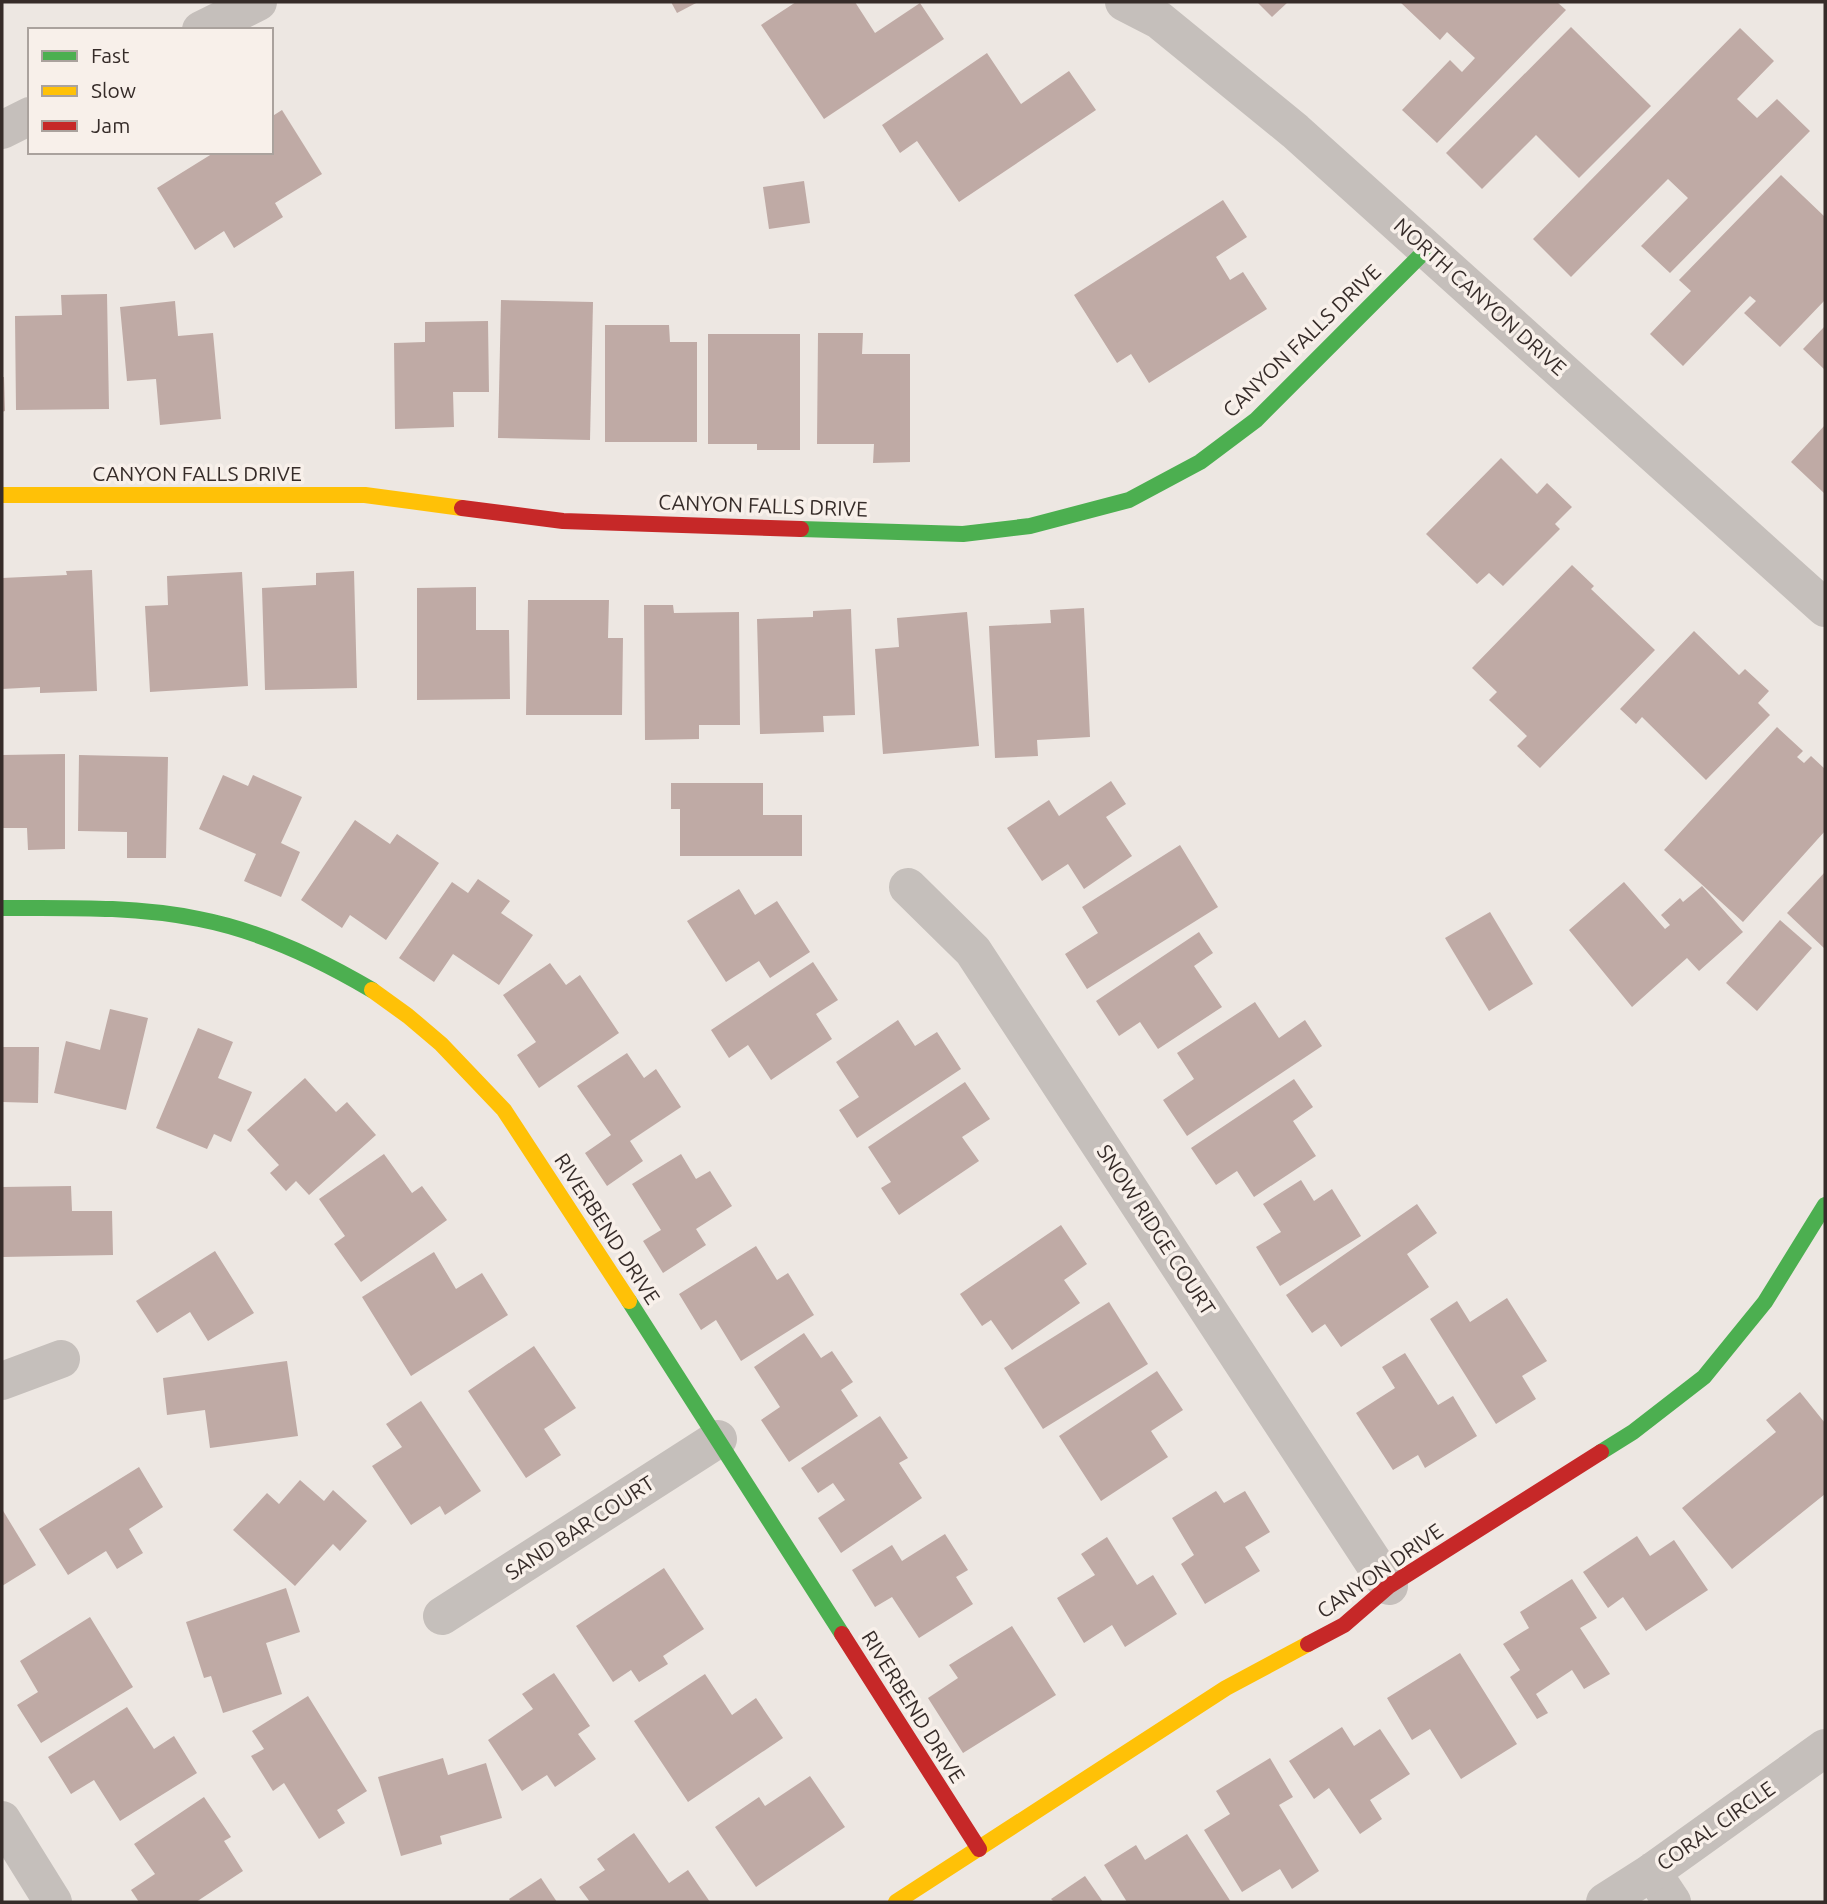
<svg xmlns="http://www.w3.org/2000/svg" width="1827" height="1904" viewBox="0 0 1827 1904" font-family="Ubuntu,sans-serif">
	<rect width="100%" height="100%" fill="#ede7e2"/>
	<!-- building -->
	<g fill="#bfaaa5">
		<polygon points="671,2 698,2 677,13"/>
		<polygon points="796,2 855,2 875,33 920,3 944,39 824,119 761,25"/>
		<polygon points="1257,2 1288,2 1272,17"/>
		<polygon points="1400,2 1557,2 1566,10 1437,143 1402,110 1450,60 1462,72 1475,58 1447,32 1440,40"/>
		<polygon points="1571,27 1651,106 1579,178 1536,135 1482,189 1446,153"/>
		<polygon points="1740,28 1774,61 1737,99 1757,118 1777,99 1810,131 1670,273 1641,246 1688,198 1668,179 1571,277 1533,239"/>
		<polygon points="987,53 1021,104 1069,71 1096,110 959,202 917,141 900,153 882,125"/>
		<polygon points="282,110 322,174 275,203 283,217 234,248 224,231 195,250 157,188 215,152 271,152 271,117"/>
		<polygon points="1781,175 1825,217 1825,300 1780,347 1744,313 1756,301 1750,296 1683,366 1650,334 1691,291 1679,280"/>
		<polygon points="804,181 810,223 769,229 763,187"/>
		<polygon points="1223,200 1247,237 1216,257 1230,280 1243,272 1267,309 1149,383 1131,354 1117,363 1074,295"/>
		<polygon points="107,294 109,409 16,410 15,316 62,315 61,295"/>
		<polygon points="501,300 593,302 590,440 498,438"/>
		<polygon points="175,301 178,336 213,333 221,419 160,425 156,379 127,381 120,307"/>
		<polygon points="488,321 489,392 453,392 454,427 395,429 394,343 425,342 425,322"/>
		<polygon points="605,325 669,325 670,342 697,342 697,442 605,442"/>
		<polygon points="1825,326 1825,370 1803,349"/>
		<polygon points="818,333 863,333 862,354 910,354 910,462 873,463 874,444 817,444"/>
		<polygon points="708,334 800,334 800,450 757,450 757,444 708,444"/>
		<polygon points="2,377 4,377 5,411 2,412"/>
		<polygon points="1825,425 1825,494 1791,462"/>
		<polygon points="1501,458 1537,494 1547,483 1572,507 1555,524 1560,529 1503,586 1489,573 1477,584 1426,534"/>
		<polygon points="1572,565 1594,586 1591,589 1655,650 1540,768 1517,746 1527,736 1489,700 1497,692 1472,668"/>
		<polygon points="92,570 97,691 40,693 40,687 2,689 2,578 67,575 66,571"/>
		<polygon points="354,571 357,688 265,690 262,588 316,585 316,573"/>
		<polygon points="242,572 248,686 150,692 145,606 168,605 167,576"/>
		<polygon points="476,587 476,630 509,630 510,699 417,700 417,588"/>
		<polygon points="528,600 609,600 608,638 623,638 622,715 526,715"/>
		<polygon points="644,605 673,605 674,613 739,612 740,725 699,725 699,739 645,740"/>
		<polygon points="1084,608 1090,737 1037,740 1038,756 995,758 989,626 1051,623 1050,610"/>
		<polygon points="851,609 855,715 823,716 824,732 760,734 757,619 813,617 813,611"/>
		<polygon points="967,612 979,746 883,754 875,649 899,647 897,618"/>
		<polygon points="1694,631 1739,675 1745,669 1769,691 1758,703 1770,715 1706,780 1642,717 1636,724 1620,709"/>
		<polygon points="1777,727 1803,751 1797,757 1804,763 1811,756 1825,769 1825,831 1743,922 1664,850"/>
		<polygon points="65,754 65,849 28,850 27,828 2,828 2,755"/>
		<polygon points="79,755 168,757 166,858 127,858 127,832 78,831"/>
		<polygon points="223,775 248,786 253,775 302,797 281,843 300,852 281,897 244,881 256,854 199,829"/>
		<polygon points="1111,781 1126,804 1106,817 1132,856 1084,889 1068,864 1042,881 1007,828 1049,800 1059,816"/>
		<polygon points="671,783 763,783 763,815 802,815 802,856 680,856 680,809 671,809"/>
		<polygon points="355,820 390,844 397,834 439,863 386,940 350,915 342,928 301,900"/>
		<polygon points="1180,845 1218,907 1087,989 1065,954 1098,933 1082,907"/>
		<polygon points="1825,872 1825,949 1787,913"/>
		<polygon points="478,879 510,901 501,913 533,935 499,985 453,954 434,982 399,958 452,882 468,893"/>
		<polygon points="1624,882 1665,929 1670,925 1661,915 1680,898 1683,902 1702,886 1743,932 1699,971 1687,958 1632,1007 1569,930"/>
		<polygon points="739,889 755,915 777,901 810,952 770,978 759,961 726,982 687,921"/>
		<polygon points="1490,912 1533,984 1489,1011 1445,938"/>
		<polygon points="1780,920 1812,948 1757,1011 1726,983"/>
		<polygon points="1199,932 1213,953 1194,966 1222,1007 1158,1049 1140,1022 1119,1036 1096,1001"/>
		<polygon points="813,962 838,1000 816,1014 832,1039 771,1080 748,1045 729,1058 711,1030"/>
		<polygon points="550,963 566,985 580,975 619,1033 539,1088 517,1055 536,1042 503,995"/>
		<polygon points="1255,1002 1279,1038 1305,1020 1322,1046 1187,1136 1163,1100 1194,1079 1177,1053"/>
		<polygon points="110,1009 148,1018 126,1110 54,1093 66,1041 100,1050"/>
		<polygon points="898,1020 915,1046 937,1032 961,1069 857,1138 839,1110 859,1097 836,1062"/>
		<polygon points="198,1028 233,1042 218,1078 252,1092 231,1142 214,1134 207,1149 156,1128"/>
		<polygon points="2,1047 39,1047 38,1103 2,1102"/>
		<polygon points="627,1053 644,1078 656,1069 681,1107 630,1141 643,1161 607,1186 585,1153 611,1135 577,1086"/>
		<polygon points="305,1078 336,1112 347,1102 376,1135 309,1195 296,1181 286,1191 270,1173 279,1165 247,1130"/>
		<polygon points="1294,1079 1313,1107 1293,1121 1316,1156 1254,1197 1237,1171 1216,1185 1191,1148"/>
		<polygon points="965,1082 990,1119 962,1137 979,1161 899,1215 881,1188 891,1182 868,1147"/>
		<polygon points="384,1154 412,1193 422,1186 447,1220 361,1282 334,1244 345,1236 319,1199"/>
		<polygon points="681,1154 696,1179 710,1171 732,1206 696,1229 706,1245 663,1273 643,1241 661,1230 632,1184"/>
		<polygon points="1301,1180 1314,1201 1332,1189 1361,1236 1280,1286 1256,1247 1281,1232 1263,1204"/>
		<polygon points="71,1186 72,1211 112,1211 113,1255 2,1257 2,1187"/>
		<polygon points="1417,1204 1437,1233 1407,1254 1429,1287 1341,1347 1325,1324 1312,1333 1286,1295"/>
		<polygon points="1061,1225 1087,1264 1064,1280 1080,1303 1012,1350 991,1320 982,1326 960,1294"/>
		<polygon points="756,1246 777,1280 788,1273 814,1315 741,1361 716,1320 701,1330 679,1294"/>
		<polygon points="215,1251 254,1313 208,1341 190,1312 157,1333 136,1301"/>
		<polygon points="434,1252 456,1289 482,1273 508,1315 411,1376 362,1297"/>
		<polygon points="1507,1298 1547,1361 1522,1376 1536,1399 1496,1424 1430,1319 1457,1301 1470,1322"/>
		<polygon points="1109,1302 1148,1364 1043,1429 1004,1368"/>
		<polygon points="804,1333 821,1358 832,1351 853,1382 841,1390 858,1416 789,1462 761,1420 780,1407 754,1367"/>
		<polygon points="534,1346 576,1408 544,1429 561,1455 526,1478 468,1391"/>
		<polygon points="1405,1353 1438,1405 1453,1396 1477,1436 1425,1468 1418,1455 1393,1470 1356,1413 1395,1388 1382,1367"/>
		<polygon points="287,1361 298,1436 210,1448 205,1410 167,1415 163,1378"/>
		<polygon points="1157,1371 1183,1410 1151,1431 1168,1457 1101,1501 1059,1436"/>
		<polygon points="1800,1392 1825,1423 1825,1494 1732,1569 1682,1508 1776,1432 1766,1420"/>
		<polygon points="421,1401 481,1491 445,1515 440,1506 411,1525 372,1466 402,1447 386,1424"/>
		<polygon points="880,1416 908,1458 899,1463 922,1498 841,1553 818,1518 845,1500 833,1483 818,1493 801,1468"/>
		<polygon points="139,1467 163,1507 129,1529 143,1553 117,1569 106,1551 68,1575 39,1529"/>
		<polygon points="300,1480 324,1501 333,1490 367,1521 340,1551 333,1544 295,1586 233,1530 267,1493 279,1504"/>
		<polygon points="1216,1491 1224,1503 1245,1491 1270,1532 1245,1547 1260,1571 1205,1604 1181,1564 1194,1555 1172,1518"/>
		<polygon points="2,1509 36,1565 2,1586"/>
		<polygon points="945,1534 968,1570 956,1577 973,1604 919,1638 892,1597 875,1607 852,1570 892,1545 902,1561"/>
		<polygon points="1637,1536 1650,1556 1674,1540 1708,1590 1646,1631 1623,1597 1608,1608 1583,1572"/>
		<polygon points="1107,1537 1137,1585 1153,1575 1177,1614 1125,1647 1112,1625 1084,1643 1057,1598 1095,1575 1081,1554"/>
		<polygon points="664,1568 704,1629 663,1656 668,1664 639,1682 631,1670 613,1682 576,1626"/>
		<polygon points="1572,1579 1597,1618 1580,1628 1610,1674 1584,1689 1572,1670 1536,1694 1548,1713 1537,1719 1510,1677 1520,1670 1503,1644 1529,1628 1520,1612"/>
		<polygon points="286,1588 300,1632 266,1643 282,1694 223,1713 211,1676 204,1678 186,1622"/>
		<polygon points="90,1617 133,1687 41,1743 17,1705 38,1692 20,1661"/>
		<polygon points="1012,1626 1056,1695 963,1753 928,1698 958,1678 949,1665"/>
		<polygon points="1460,1653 1517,1744 1461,1779 1430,1729 1412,1740 1387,1698"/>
		<polygon points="554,1673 590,1726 578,1734 596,1759 555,1787 547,1775 522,1791 488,1740 533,1709 522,1694"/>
		<polygon points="705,1674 732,1715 756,1698 783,1738 688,1802 634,1721"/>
		<polygon points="308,1696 367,1791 337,1810 345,1823 319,1839 284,1783 273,1791 251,1756 264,1749 252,1731"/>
		<polygon points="127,1707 154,1749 174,1736 197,1773 120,1821 94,1780 71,1794 48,1757"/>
		<polygon points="1342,1727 1354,1746 1380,1729 1410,1774 1370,1800 1382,1819 1360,1834 1329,1788 1314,1799 1289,1761"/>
		<polygon points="443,1758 448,1775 486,1763 502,1818 440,1836 442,1844 401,1856 378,1777"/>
		<polygon points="1270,1758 1293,1797 1279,1805 1319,1871 1292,1889 1280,1869 1242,1892 1204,1830 1230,1814 1216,1791"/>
		<polygon points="810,1776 845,1827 756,1887 715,1827 759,1797 765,1806"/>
		<polygon points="204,1797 231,1837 224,1841 243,1871 196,1902 139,1902 131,1890 155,1874 134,1844"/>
		<polygon points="634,1833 669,1883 688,1870 710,1902 590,1902 579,1887 605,1870 597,1859"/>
		<polygon points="1187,1834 1231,1902 1127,1902 1104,1865 1136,1845 1145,1860"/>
		<polygon points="1085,1876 1103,1902 1054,1902 1051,1899"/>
		<polygon points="541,1878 557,1902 511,1902 509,1899"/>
	</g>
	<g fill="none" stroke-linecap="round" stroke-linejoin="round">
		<!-- street -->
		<g stroke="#c5bfbb" stroke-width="38">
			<polyline points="1124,2 1159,20 1295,131 1825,608"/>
			<polyline points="201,30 258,2"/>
			<polyline points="2,130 30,116"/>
			<polyline points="908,887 973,951 1389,1586"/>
			<polyline points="2,1381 61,1359"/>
			<polyline points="442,1616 718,1439"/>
			<polyline points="2,1820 53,1902"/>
			<polyline points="1652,1872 1672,1902"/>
			<polyline points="1605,1902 1652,1872 1825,1748"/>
		</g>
		<!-- fast -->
		<g stroke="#4caf50" stroke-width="16">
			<polyline points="801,529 963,534 1030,526 1129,500 1200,462 1256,420 1427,249"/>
			<path d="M2,908C68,908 134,906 199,919C261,931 318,958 372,990"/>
			<polyline points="629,1301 842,1634"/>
			<polyline points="1601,1452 1633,1432 1704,1377 1765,1302 1825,1205"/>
		</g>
		<!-- slow -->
		<g stroke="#ffc107" stroke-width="16">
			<polyline points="2,495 365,495 462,508"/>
			<polyline points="372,990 408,1016 441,1044 504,1110 629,1301"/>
			<polyline points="896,1902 1226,1688 1308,1644"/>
		</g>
		<!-- jam -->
		<g stroke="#c62828" stroke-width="16">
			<polyline points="462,508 563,521 801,529"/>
			<polyline points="842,1634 979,1849"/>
			<polyline points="1308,1644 1344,1625 1389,1586 1601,1452"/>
		</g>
	</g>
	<g text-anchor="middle" stroke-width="7" stroke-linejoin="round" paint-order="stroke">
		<!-- street labels -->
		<g font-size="21" fill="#362c29" stroke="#f8f0ea">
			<text transform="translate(1480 297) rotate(42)" y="7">NORTH CANYON DRIVE</text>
			<text transform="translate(1302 341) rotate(-44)" y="7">CANYON FALLS DRIVE</text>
			<text x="197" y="481">CANYON FALLS DRIVE</text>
			<text transform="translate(763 506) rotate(2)" y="7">CANYON FALLS DRIVE</text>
			<text transform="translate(607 1229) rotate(57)" y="7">RIVERBEND DRIVE</text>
			<text transform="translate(1156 1230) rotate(57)" y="7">SNOW RIDGE COURT</text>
			<text transform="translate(580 1528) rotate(-33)" y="7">SAND BAR COURT</text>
			<text transform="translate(1380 1571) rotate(-35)" y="7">CANYON DRIVE</text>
			<text transform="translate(913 1707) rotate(58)" y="7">RIVERBEND DRIVE</text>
			<text transform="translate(1716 1826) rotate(-35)" y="7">CORAL CIRCLE</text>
		</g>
	</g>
	<!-- border -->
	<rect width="1827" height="1904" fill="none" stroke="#362c29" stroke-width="7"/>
	<!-- legend -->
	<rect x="28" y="28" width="245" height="126" fill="#f8f0ea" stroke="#aaa29d" stroke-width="2"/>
	<rect x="42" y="51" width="35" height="10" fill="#4caf50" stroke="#aaa29d" stroke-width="2"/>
	<text x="91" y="63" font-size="21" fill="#362c29">Fast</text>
	<rect x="42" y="86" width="35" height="10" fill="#ffc107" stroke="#aaa29d" stroke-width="2"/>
	<text x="91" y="98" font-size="21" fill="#362c29">Slow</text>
	<rect x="42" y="121" width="35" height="10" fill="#c62828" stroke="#aaa29d" stroke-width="2"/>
	<text x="91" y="133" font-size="21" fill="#362c29">Jam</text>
</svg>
